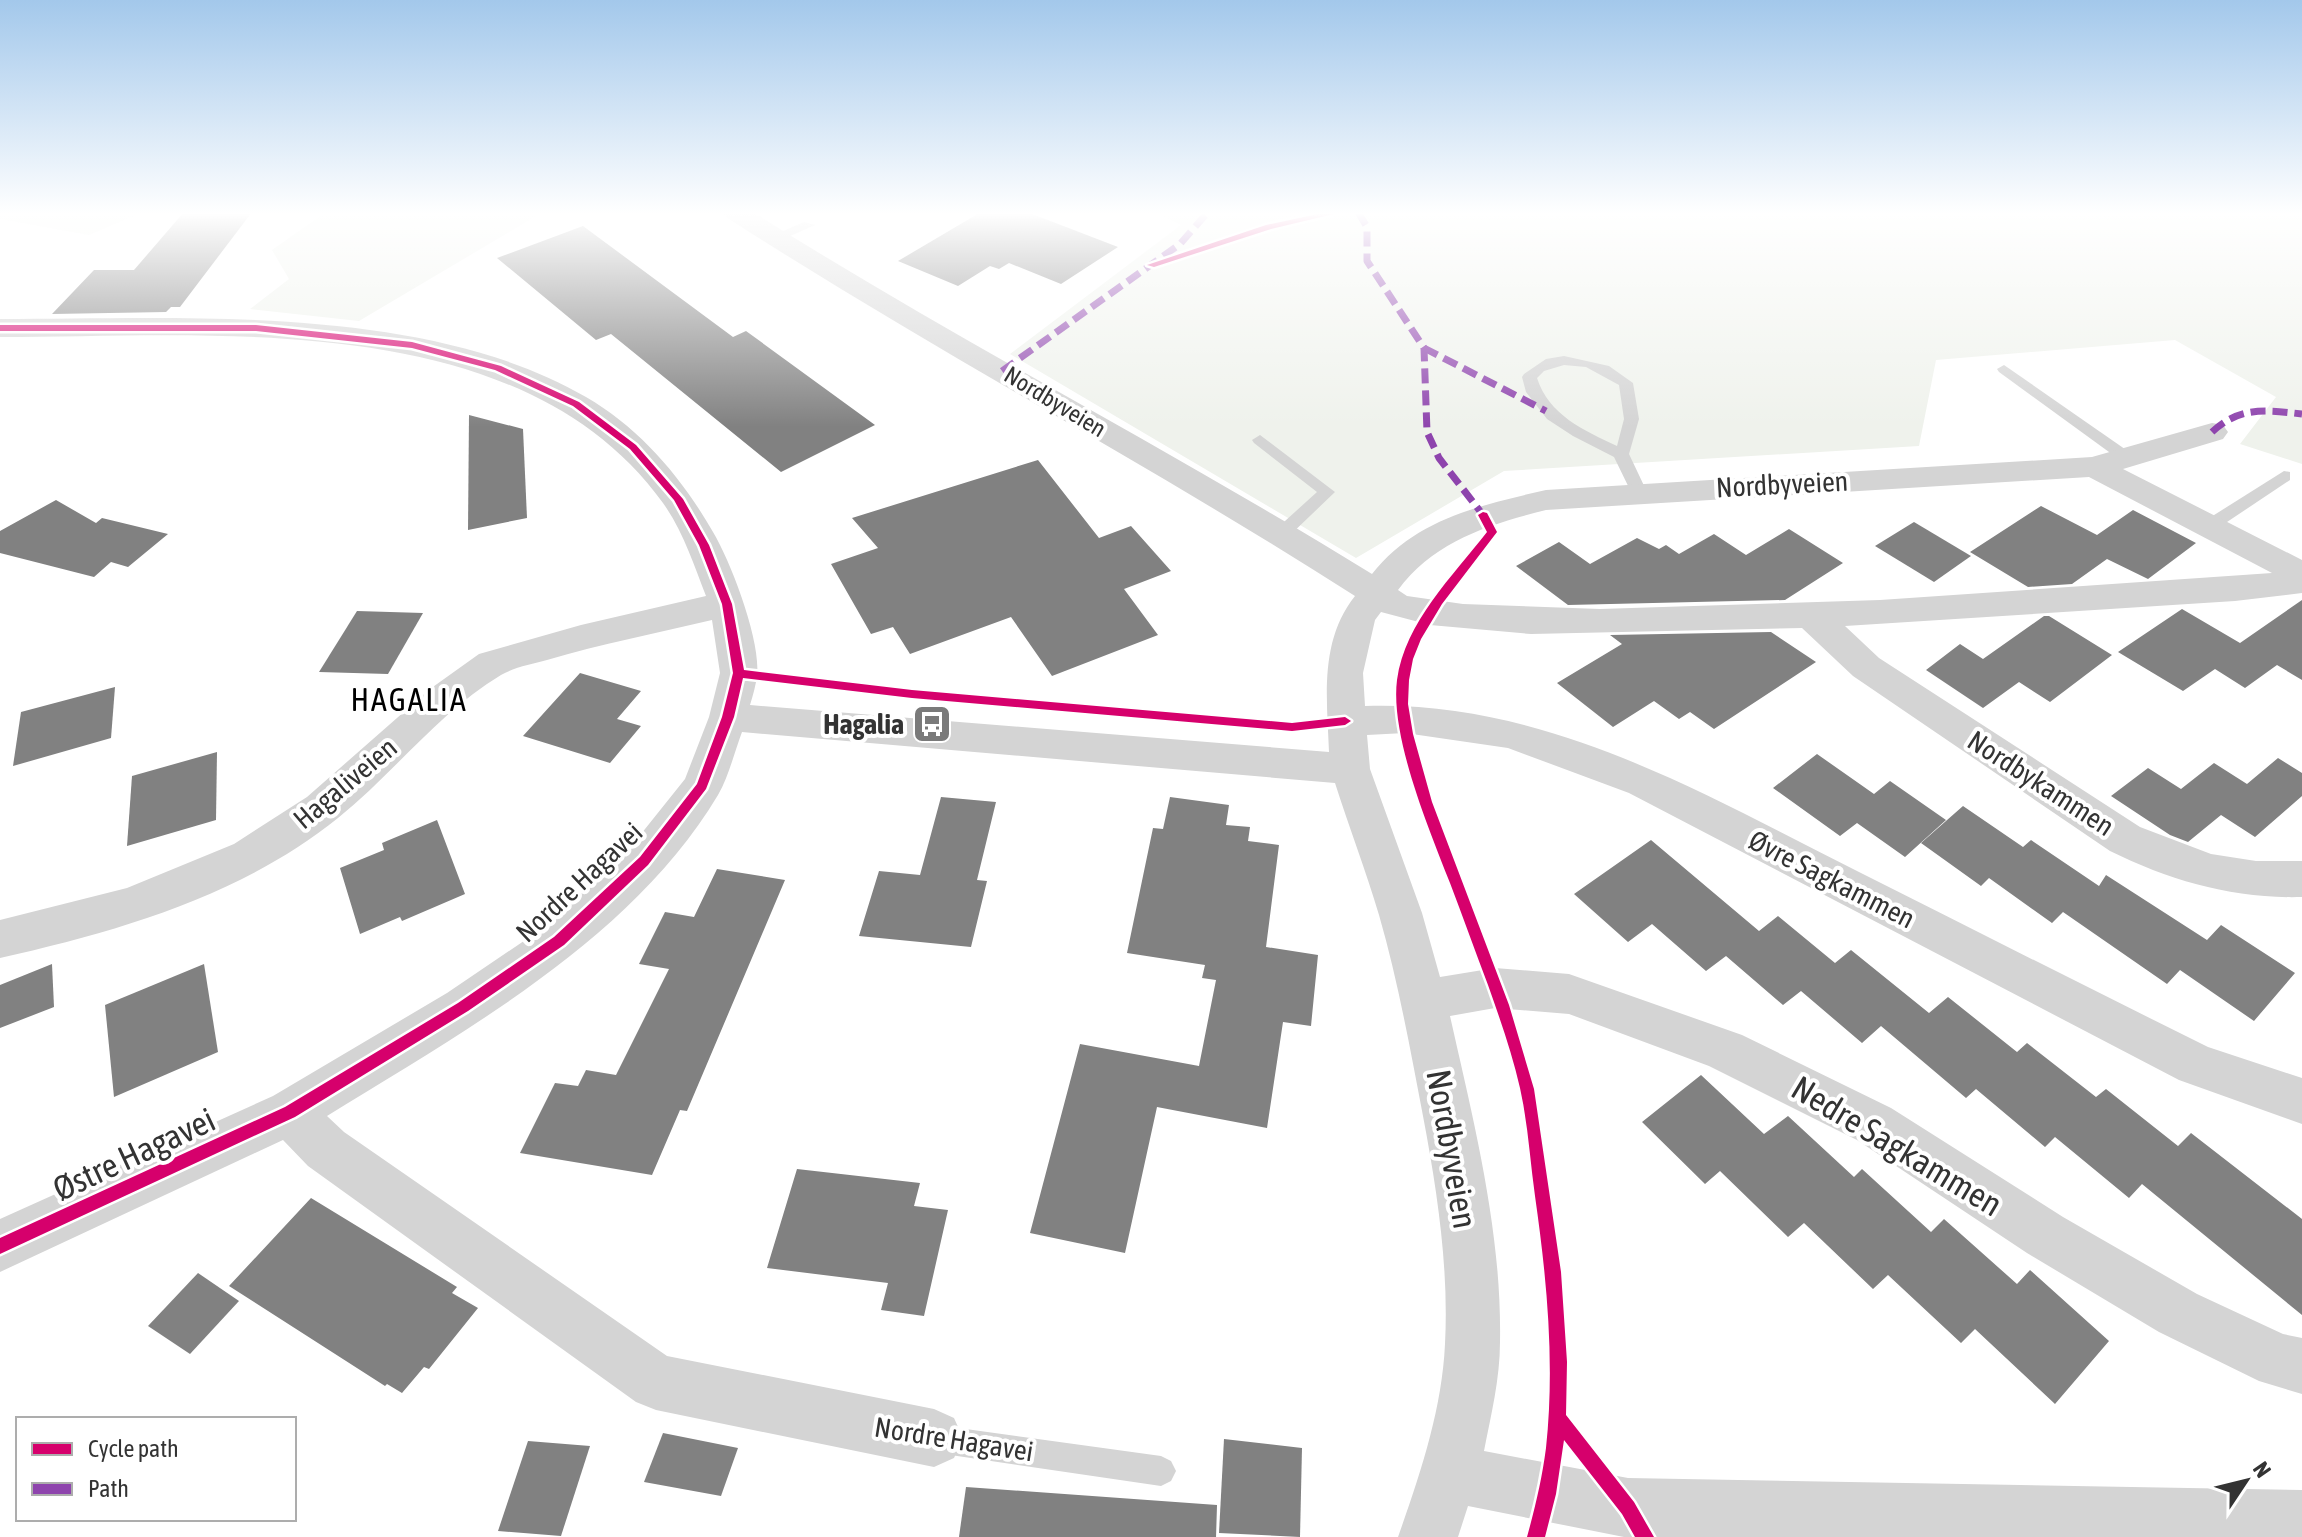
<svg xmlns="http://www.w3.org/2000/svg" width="2302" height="1537" viewBox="0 0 2302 1537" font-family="'Asap Condensed',sans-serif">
	<rect width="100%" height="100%" fill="#fff"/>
	<!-- green -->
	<g fill="#eff2ec">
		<polygon points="0,212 143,212 89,235 0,219"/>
		<polygon points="326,212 543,212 359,321 250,309 289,279 272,250"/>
		<polygon points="1154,212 2302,212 2302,464 2240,444 2276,397 2175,340 1936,360 1919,446 1504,471 1356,558 1010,354 1181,225"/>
	</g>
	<!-- building -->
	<g fill="#818181">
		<polygon points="184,212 252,212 180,307 171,307 166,312 52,314 94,270 134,270"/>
		<polygon points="981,212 1027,212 1118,247 1061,284 1009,263 999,269 990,266 958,286 898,261"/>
		<polygon points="583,226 733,337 746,331 875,425 781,472 611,334 596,340 497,258"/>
		<polygon points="469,415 523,429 527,518 468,530"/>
		<polygon points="1038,460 1099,538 1131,526 1171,571 1124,589 1158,635 1052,676 1011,617 910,654 893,627 871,634 831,564 878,548 852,518"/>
		<polygon points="56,500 96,523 102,518 168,534 128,567 111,562 94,577 0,553 0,531"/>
		<polygon points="2041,506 2097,535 2133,510 2196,543 2148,579 2107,559 2072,584 2028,587 1970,552"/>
		<polygon points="1914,522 1971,556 1934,582 1875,546"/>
		<polygon points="1789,529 1843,563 1785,600 1568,605 1516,566 1559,542 1590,564 1637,538 1659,549 1666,545 1679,554 1714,534 1746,555"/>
		<polygon points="2302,600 2302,680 2277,665 2245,688 2215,669 2183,691 2118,652 2182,609 2240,643"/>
		<polygon points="357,611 423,613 388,674 319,672"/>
		<polygon points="2044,616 2049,616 2112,655 2050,702 2019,682 1983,708 1926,670 1960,644 1983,659"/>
		<polygon points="1771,632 1816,662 1714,729 1690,712 1679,719 1654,701 1613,727 1557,683 1622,644 1610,635"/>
		<polygon points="580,673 641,691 617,719 641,726 610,763 523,736"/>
		<polygon points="115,687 111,738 13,766 21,712"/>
		<polygon points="217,752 216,820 127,846 132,776"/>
		<polygon points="1817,754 1874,794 1890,781 1946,820 1905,857 1857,823 1840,836 1773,788"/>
		<polygon points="2278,758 2302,773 2302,796 2255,837 2221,815 2188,842 2170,835 2111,796 2148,768 2181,789 2214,763 2247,784"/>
		<polygon points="941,797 996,802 977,880 987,881 971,947 859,936 879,871 920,875"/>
		<polygon points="1170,797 1229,805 1226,825 1250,827 1248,841 1279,845 1266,947 1318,955 1311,1026 1283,1022 1267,1128 1157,1107 1125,1253 1030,1233 1080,1044 1199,1066 1216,980 1202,978 1205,965 1127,953 1153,828 1163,829"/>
		<polygon points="1963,806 2023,847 2031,840 2099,886 2106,875 2207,940 2221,925 2295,973 2254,1021 2180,970 2167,984 2063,912 2052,923 1989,878 1981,886 1921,843"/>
		<polygon points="437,820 465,894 402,921 400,917 360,934 340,868 384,850 382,843"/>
		<polygon points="1651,840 1759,931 1778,916 1835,963 1851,950 1929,1013 1948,997 2017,1052 2027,1043 2096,1097 2106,1089 2178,1146 2191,1133 2302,1219 2302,1315 2142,1184 2129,1198 2055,1137 2045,1147 1976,1089 1966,1098 1881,1026 1862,1043 1801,991 1783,1005 1726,956 1706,971 1652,924 1628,942 1574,894"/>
		<polygon points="717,869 785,880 687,1111 680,1110 652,1175 520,1153 555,1083 578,1086 586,1070 616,1075 669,969 639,964 665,912 694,917"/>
		<polygon points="52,964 54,1007 0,1028 0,985"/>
		<polygon points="204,964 218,1052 114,1097 105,1005"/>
		<polygon points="1701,1075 1764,1134 1788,1116 1854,1177 1862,1169 1931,1232 1944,1219 2017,1284 2030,1270 2109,1341 2055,1404 1975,1329 1961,1343 1888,1275 1873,1289 1804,1223 1788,1237 1720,1171 1705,1184 1642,1122"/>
		<polygon points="797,1169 920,1183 914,1206 948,1210 924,1316 881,1310 888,1283 767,1268"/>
		<polygon points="311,1198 457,1287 452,1293 478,1308 429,1369 424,1367 402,1393 387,1384 385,1386 229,1286"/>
		<polygon points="198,1273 239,1301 190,1354 148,1326"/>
		<polygon points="663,1433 738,1448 721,1496 644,1482"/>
		<polygon points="1224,1439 1302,1448 1300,1537 1219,1533"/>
		<polygon points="528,1441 590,1446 561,1536 498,1531"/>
		<polygon points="966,1487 1217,1505 1216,1537 959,1537"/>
	</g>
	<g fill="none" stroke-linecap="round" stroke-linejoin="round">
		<!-- lane -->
		<g fill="#d4d4d4" fill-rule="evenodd">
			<polygon points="804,222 815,225 779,241 767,238"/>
			<path d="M1564,356L1609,366L1633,383L1639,419L1629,454L1647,492L1645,496H1633L1614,457L1573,436L1547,419L1526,392L1522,377L1524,374L1546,359ZM1564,365L1586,367L1619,385L1624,419L1617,446C1583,430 1549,415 1537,378L1544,371Z"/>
			<polygon points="2004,365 2132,454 2132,460 2120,460 1999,372 1997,369"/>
			<polygon points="1260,435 1335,492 1286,539 1274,539 1272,535 1274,531 1317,492 1254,443 1252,440"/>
			<polygon points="2284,471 2290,472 2290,480 2215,530 2203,530 2201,526 2203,522"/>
			<polygon points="937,1425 1161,1456 1171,1461 1176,1471 1171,1481 1161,1486 937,1453 927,1449 923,1439 927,1429"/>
		</g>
		<!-- street -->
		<path fill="#d4d4d4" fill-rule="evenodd" d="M722,212H753C955,340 1168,448 1372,574C1415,519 1481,505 1546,490L2092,457L2212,423L2223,425L2228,432L2223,439L2123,469L2302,560V593L2235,601L1845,626L1879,658L2140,827L2211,854L2256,861H2302V897C2234,899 2171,881 2110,851L1853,676L1802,628L1531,634L1430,625L1381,612L1375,620L1363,673L1365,706C1545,700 1702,793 1857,871C1974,930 2091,989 2208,1047L2302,1078V1124L2179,1080L1629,793L1508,748L1405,733L1367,735L1370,769L1422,913L1440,977L1495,968L1569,974L1742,1035L1891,1108L2063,1217L2197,1294L2283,1334L2302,1338V1394L2259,1381L2159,1332L2027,1253L1857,1140L1709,1066L1569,1014L1495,1008L1450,1016C1474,1123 1502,1232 1500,1342C1500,1379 1491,1415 1484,1451L1628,1478L2302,1490V1537H1624L1468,1506L1458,1537H1398C1420,1475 1442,1410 1445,1344C1449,1268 1437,1190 1423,1116C1410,1048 1398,981 1379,915C1366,871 1349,827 1335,783L742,732C734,753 729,776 718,795C632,939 466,1030 327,1116L344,1132L667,1356L934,1409L954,1418L963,1438L954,1458L934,1467L656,1410L636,1402L308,1166L283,1140L0,1272V1219L273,1096L447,993L543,928L629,849L685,779L709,717L720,673L712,620C657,633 601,644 547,660C532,664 515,667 501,675C439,712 394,773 338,818C241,896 119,931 0,958V920L127,888L234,844L307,797L430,689L479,654L581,625L706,596C694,565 683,531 663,503C521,306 215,337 0,337V319C182,319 424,303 586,397C641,429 682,478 713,532C731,562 761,641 757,675C756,685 753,695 750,705L1329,752C1327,699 1319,641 1355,596C1149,464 932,350 726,217ZM2089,477L2272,573L1880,600L1600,609L1463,604L1407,596L1398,590C1434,541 1490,524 1546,510Z"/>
		<!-- quiet -->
		<g stroke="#8e44ad" stroke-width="7" stroke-dasharray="15 7" stroke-linecap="butt">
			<polyline points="1358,212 1367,227 1367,261 1424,348 1427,432 1439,458 1483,515"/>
			<polyline points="1424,348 1546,411"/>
			<polyline points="1002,371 1180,244 1208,212"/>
			<path d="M2212,432C2240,406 2266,410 2302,414"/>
		</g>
		<!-- cycleway casing -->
		<g stroke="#fff" stroke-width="5">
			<g id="cycleway">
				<polygon points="1327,212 1342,212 1271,229 1154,267 1147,265 1266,225"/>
				<polygon points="0,325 256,325 412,342 501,366 579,402 636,445 683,499 709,545 732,604 744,670 912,690 1292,723 1345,717 1351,721 1345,725 1292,731 912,698 743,678 734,717 706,789 648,865 564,945 468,1011 295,1117 0,1254 0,1238 285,1107 458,1003 554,937 640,857 697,784 722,717 733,673 722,604 699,545 674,500 630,449 573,406 495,370 412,348 256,331 0,331"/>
				<path d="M1483,512L1487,513L1497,532L1442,604L1421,639L1413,659L1409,680L1408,704L1413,734L1432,802L1509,1005L1534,1089L1561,1272L1567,1362L1566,1415L1634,1502L1654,1537H1635L1622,1514L1564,1440L1556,1494L1545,1537H1527C1535,1508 1542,1479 1546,1448C1555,1364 1547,1280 1535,1196C1530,1160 1528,1124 1520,1088C1512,1053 1500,1019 1488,985C1475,951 1463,917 1450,883C1429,829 1390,737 1397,680C1405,622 1453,576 1487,532L1478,515Z"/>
			</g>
		</g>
		<!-- cycleway -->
		<use href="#cycleway" fill="#d6006c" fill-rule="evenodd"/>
	</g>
	<!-- sky -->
	<linearGradient id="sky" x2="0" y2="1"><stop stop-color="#a3c8eb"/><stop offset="0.5" stop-color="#fff"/><stop offset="1" stop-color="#fff" stop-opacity="0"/></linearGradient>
	<rect width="2302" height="427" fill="url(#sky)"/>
	<!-- icons -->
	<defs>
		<g id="bus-square" transform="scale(2)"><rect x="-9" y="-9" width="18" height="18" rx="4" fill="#7a7a7a" stroke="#fff"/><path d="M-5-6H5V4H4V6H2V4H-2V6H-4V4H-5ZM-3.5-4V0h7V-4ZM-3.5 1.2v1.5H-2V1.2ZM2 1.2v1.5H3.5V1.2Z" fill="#fff"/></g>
	</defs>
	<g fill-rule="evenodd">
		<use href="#bus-square" x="932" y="724"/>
	</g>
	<g text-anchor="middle" stroke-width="8" stroke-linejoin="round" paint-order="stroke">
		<!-- far-street labels -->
		<g font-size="24" fill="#333" stroke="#fff">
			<text transform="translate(1055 402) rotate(31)" y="8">Nordbyveien</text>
		</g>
		<!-- street labels -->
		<g font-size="28" fill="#333" stroke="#fff">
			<text transform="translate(1782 484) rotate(-3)" y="10">Nordbyveien</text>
			<text transform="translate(345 783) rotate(-40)" y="10">Hagaliveien</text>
			<text transform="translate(2041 783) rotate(33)" y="10">Nordbykammen</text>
			<text transform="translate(1832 879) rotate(27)" y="10">Øvre Sagkammen</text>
			<text transform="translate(579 882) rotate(-43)" y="10">Nordre Hagavei</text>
			<text transform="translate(954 1439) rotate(9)" y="10">Nordre Hagavei</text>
		</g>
		<!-- poi labels -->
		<g font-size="28" font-weight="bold" fill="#333" stroke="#fff" text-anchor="end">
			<text x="904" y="734">Hagalia</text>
		</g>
		<!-- quarter labels -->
		<g font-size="32" letter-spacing="2" fill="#000" stroke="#fff">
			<text x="409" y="711">HAGALIA</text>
		</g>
		<!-- near-street labels -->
		<g font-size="34" fill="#333" stroke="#fff">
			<text transform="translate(1897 1146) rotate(31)" y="12">Nedre Sagkammen</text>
			<text transform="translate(1452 1149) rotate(80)" y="12">Nordbyveien</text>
			<text transform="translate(134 1154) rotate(-25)" y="12">Østre Hagavei</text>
		</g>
	</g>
	<!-- legend -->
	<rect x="16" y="1417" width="280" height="104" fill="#ffffff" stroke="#adadad" stroke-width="2"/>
	<rect x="32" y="1443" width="40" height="12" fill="#d6006c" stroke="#adadad" stroke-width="2"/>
	<text x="88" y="1457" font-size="24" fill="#333333">Cycle path</text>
	<rect x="32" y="1483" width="40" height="12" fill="#8e44ad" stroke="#adadad" stroke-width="2"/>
	<text x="88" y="1497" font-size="24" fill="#333333">Path</text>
	<!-- north arrow -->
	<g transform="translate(2246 1481) rotate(55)" stroke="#ffffff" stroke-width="6" paint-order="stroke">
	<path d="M0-6L14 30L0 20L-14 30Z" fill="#333333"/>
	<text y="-12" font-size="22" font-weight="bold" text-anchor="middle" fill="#333333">N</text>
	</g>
</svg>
